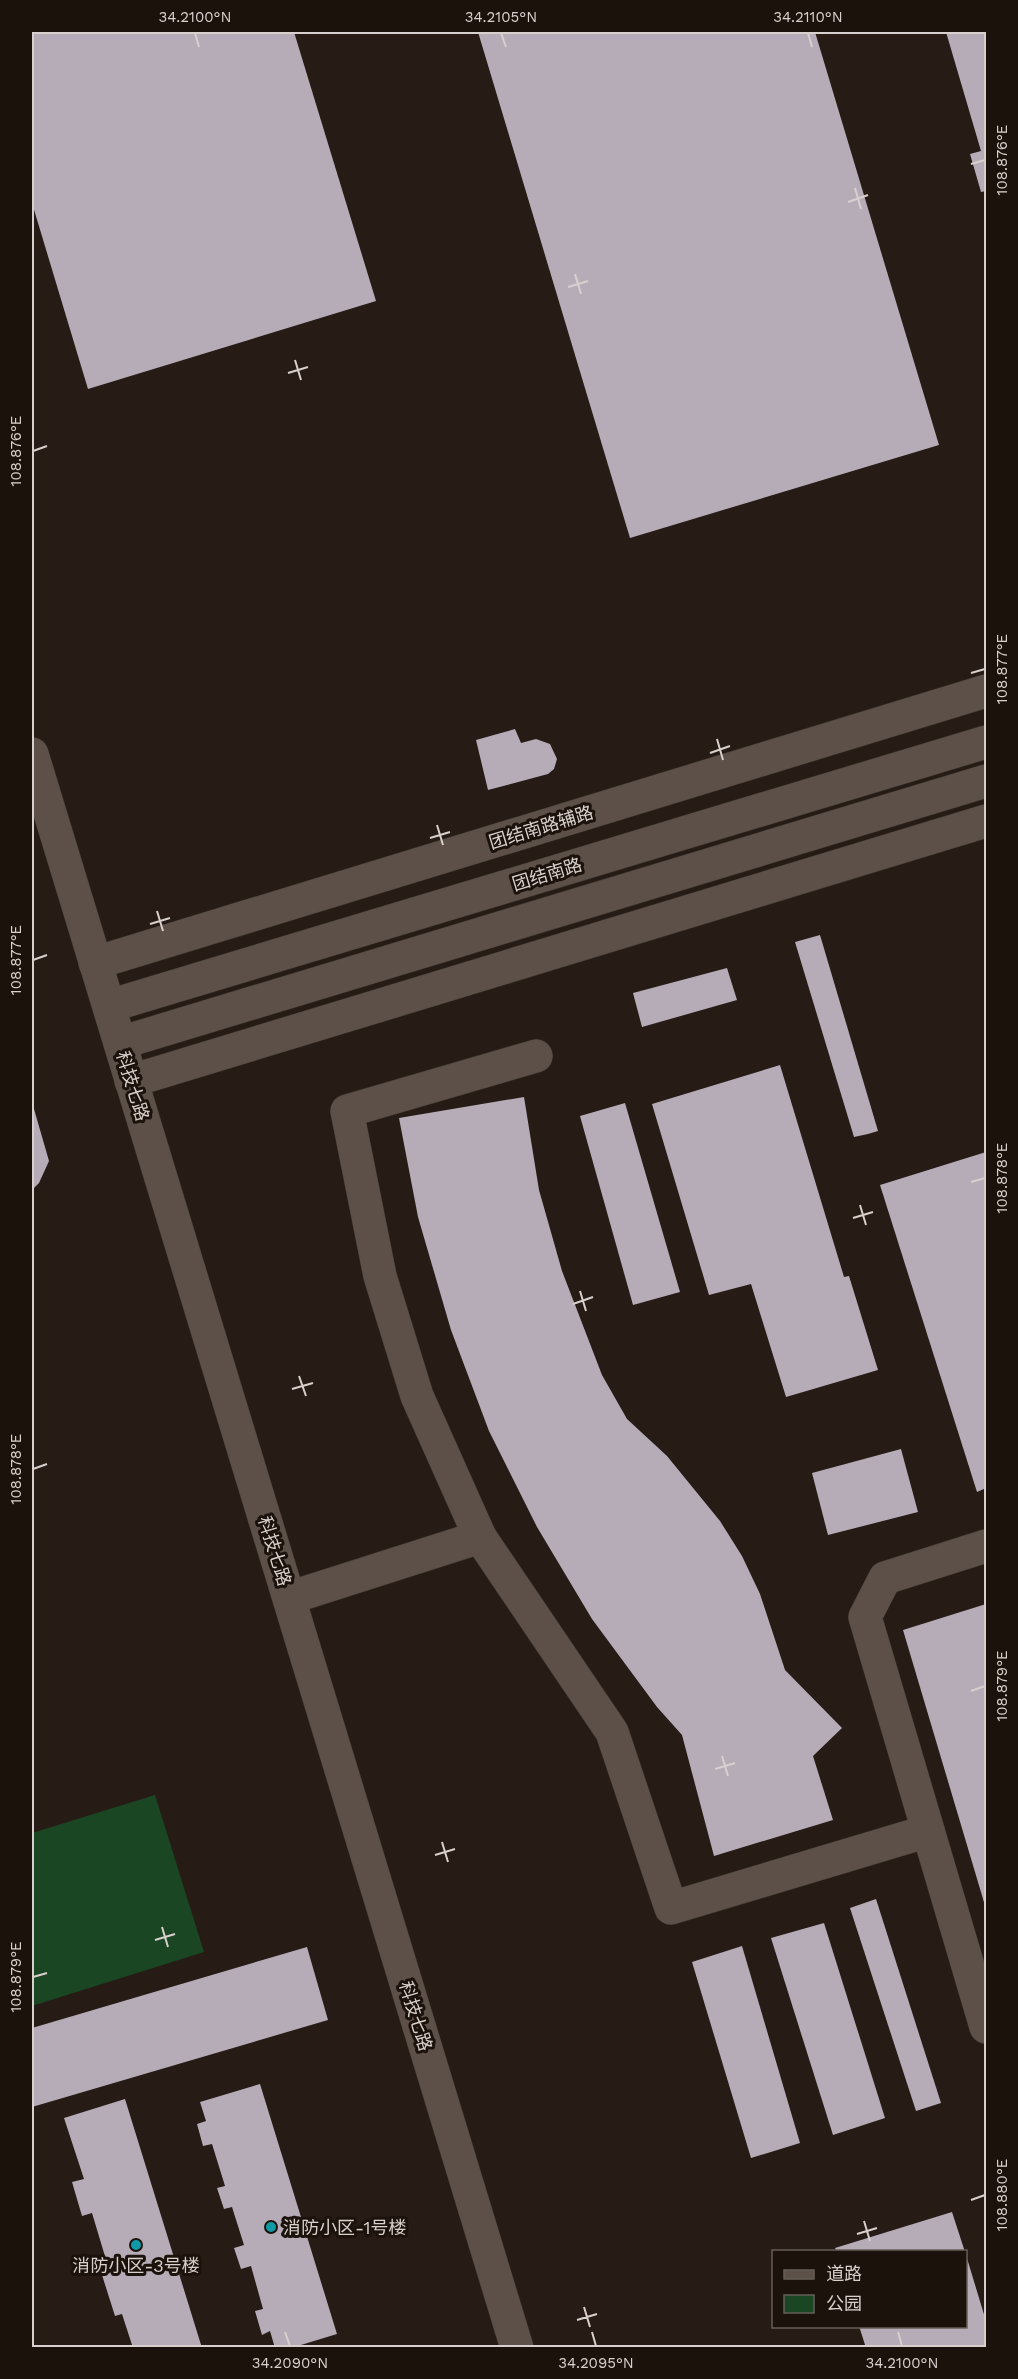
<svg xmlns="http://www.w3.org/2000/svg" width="1018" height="2379" font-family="'Work Sans','Noto Sans SC',sans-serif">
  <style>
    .green { fill: #1b4624 }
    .building { fill: #b6acb8 }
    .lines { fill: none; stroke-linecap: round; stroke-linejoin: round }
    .minor-casing { stroke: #3f3632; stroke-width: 34 }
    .tertiary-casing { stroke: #3f3632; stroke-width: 34 }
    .secondary-casing { stroke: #3f3632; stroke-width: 34 }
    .minor { stroke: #5d5049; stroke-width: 33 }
    .tertiary { stroke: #5d5049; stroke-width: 33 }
    .secondary { stroke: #5d5049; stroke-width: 33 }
    .ticks { fill: none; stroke: #d8d0cc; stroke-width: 2 }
    .culture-dot { fill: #0f9aa8; stroke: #1c120c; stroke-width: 2 }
    .labels { text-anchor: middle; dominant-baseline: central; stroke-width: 6; stroke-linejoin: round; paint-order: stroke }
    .street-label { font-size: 18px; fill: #d8d0cc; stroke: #1c120c }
    .poi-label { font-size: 18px; fill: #d8d0cc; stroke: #1c120c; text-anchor: start }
    .neatline { fill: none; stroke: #d8d0cc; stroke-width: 2 }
    .ticks-label { font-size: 15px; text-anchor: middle; fill: #d8d0cc }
  </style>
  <rect width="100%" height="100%" fill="#261b15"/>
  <!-- green -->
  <polygon class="green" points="155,1795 204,1952 32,2006 32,1833"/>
  <!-- building -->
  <g class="building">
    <polygon points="32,32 294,32 376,301 88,389 32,203"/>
    <polygon points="478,32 815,32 939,445 630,538"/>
    <polygon points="946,32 986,32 986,191 981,192 970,154 981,151"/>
    <polygon points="515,729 521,743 536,739 550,744 557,759 554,769 548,774 488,790 476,740"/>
    <polygon points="820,935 878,1131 868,1134 854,1137 795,942"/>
    <polygon points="727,968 737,1000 642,1027 633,993"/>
    <polygon points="780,1065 844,1277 849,1276 878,1370 786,1397 751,1284 709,1295 652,1104"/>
    <polygon points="524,1097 539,1190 562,1271 602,1375 627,1419 667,1456 720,1521 742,1556 760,1594 785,1670 842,1728 813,1756 833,1820 714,1856 682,1735 657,1707 592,1619 537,1527 489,1431 451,1330 418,1217 399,1118"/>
    <polygon points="32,1102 49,1161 39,1183 32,1190"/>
    <polygon points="625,1103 680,1292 633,1305 580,1116"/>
    <polygon points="986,1152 986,1488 977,1492 880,1185"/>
    <polygon points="901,1449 918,1512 828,1535 812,1473"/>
    <polygon points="986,1604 986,1909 903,1630"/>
    <polygon points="876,1899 941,2103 916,2111 850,1908"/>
    <polygon points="824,1923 885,2118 833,2135 771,1938"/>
    <polygon points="742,1946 800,2143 751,2158 692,1962"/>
    <polygon points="307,1947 328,2020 32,2107 32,2028"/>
    <polygon points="260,2084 337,2334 291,2348 275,2348 270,2331 262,2335 255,2311 263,2309 251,2266 241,2269 234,2248 244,2245 232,2207 224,2209 217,2188 225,2186 212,2144 203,2146 197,2124 206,2121 200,2102"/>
    <polygon points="125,2099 202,2348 133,2348 122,2314 115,2316 102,2275 110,2273 92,2213 82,2216 72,2182 84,2179 64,2118"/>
    <polygon points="952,2212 965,2252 837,2252 835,2248"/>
    <polygon points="966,2255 986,2321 986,2348 866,2348 859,2326 966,2326"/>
  </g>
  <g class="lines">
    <!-- minor casing -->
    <g class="minor-casing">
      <g id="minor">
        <polyline points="95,963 986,691"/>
        <polyline points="536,1056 347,1111 380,1276 417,1396 480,1537 612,1732 671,1908 928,1831"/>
        <polyline points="131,1081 986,821"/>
        <polyline points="986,1546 885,1578 865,1617 986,2027"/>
        <polyline points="289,1598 480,1537"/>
      </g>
    </g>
    <!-- tertiary casing -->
    <g class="tertiary-casing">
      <polyline id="tertiary" points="32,754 517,2348"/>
    </g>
    <!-- secondary casing -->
    <g class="secondary-casing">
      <g id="secondary">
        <polyline points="109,1006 986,742"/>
        <polyline points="120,1043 986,781"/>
      </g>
    </g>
    <!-- minor -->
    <use href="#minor" class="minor"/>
    <!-- tertiary -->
    <use href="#tertiary" class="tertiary"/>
    <!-- secondary -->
    <use href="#secondary" class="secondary"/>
  </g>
  <!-- ticks -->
  <path class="ticks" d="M195,33L199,47M501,33L506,47M808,33L812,47M971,164L985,160M855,188L861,209M848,202L868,195M575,274L581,294M568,287L588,281M295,360L301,380M288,373L308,367M33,451L47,446M971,673L985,669M717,739L723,760M710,753L730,746M437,825L443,845M430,838L450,832M157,911L163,931M150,924L170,918M33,960L47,955M971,1182L985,1178M860,1205L866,1225M853,1218L873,1212M580,1291L586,1311M573,1304L593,1297M299,1376L306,1396M292,1389L313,1383M33,1469L47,1464M971,1691L985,1686M722,1756L728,1776M715,1769L735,1763M442,1842L448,1862M435,1855L455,1849M162,1927L168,1947M155,1940L175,1934M33,1977L47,1973M971,2200L985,2195M864,2221L870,2241M857,2234L877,2228M584,2307L590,2327M577,2320L597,2314M285,2332L290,2346M592,2332L596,2346M898,2332L902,2346"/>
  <!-- markers -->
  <g class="culture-dot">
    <circle cx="271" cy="2227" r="6"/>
    <circle cx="136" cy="2245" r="6"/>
  </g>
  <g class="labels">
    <!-- street labels -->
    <g class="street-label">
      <text transform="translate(541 827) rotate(-17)">团结南路辅路</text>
      <text transform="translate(547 874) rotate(-17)">团结南路</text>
      <text transform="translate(133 1086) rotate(73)">科技七路</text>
      <text transform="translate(275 1551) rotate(73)">科技七路</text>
      <text transform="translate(416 2016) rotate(73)">科技七路</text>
    </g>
    <!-- poi labels -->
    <g class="poi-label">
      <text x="283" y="2227">消防小区-1号楼</text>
      <text x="136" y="2265" text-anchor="middle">消防小区-3号楼</text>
    </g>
  </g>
  <!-- border -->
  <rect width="1018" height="2379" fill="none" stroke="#1c120c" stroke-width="66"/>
  <!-- legend -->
  <rect x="772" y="2250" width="195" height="78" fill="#1c120c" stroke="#675e59" stroke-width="1.5"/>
  <rect x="784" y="2270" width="30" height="9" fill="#5d5049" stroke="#675e59" stroke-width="1.5"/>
  <text x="826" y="2280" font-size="18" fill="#d8d0cc">道路</text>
  <rect x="784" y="2295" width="30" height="18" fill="#1b4624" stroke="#675e59" stroke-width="1.5"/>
  <text x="826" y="2310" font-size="18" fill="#d8d0cc">公园</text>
  <rect x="33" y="33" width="952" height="2313" class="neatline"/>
  <g class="ticks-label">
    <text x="195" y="22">34.2100°N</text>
    <text x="501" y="22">34.2105°N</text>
    <text x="808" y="22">34.2110°N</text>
    <text transform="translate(1002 160) rotate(-90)" y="5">108.876°E</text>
    <text transform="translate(16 451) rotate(-90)" y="5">108.876°E</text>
    <text transform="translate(1002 669) rotate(-90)" y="5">108.877°E</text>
    <text transform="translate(16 960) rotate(-90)" y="5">108.877°E</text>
    <text transform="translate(1002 1178) rotate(-90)" y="5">108.878°E</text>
    <text transform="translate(16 1469) rotate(-90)" y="5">108.878°E</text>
    <text transform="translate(1002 1686) rotate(-90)" y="5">108.879°E</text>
    <text transform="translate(16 1977) rotate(-90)" y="5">108.879°E</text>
    <text transform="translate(1002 2195) rotate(-90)" y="5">108.880°E</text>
    <text x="290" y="2368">34.2090°N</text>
    <text x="596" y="2368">34.2095°N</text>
    <text x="902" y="2368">34.2100°N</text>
  </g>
</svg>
